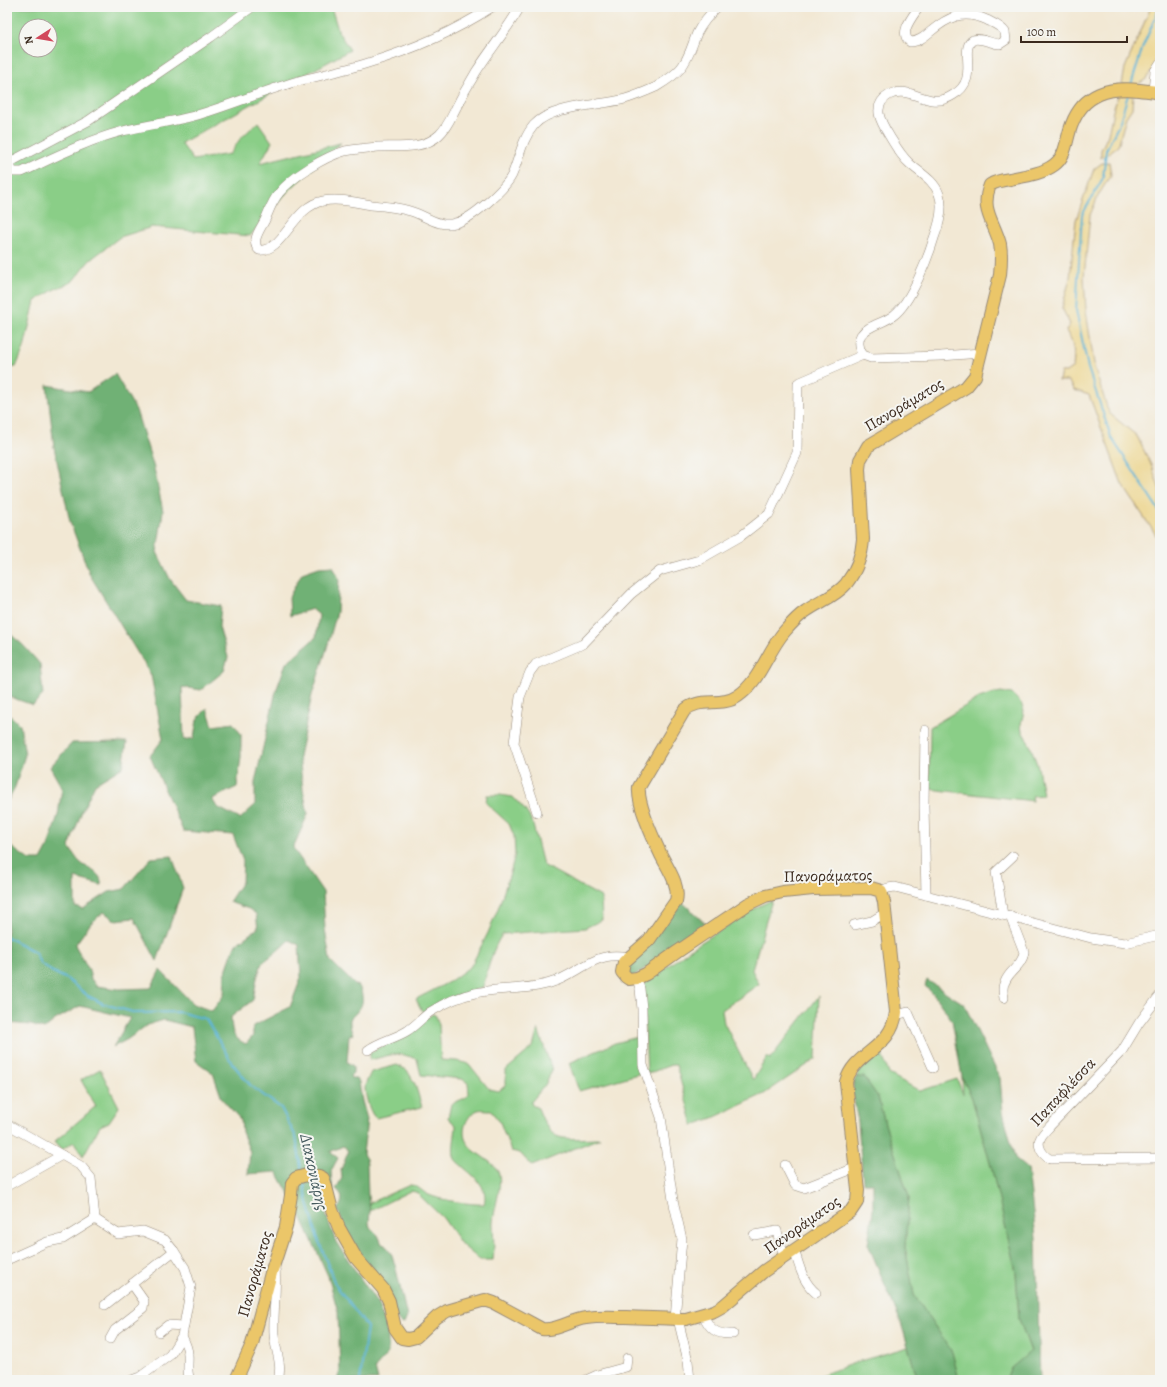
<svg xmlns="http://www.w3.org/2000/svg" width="1167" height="1387" font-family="Alegreya,serif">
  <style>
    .green { fill: #8ace87; stroke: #627c52; fill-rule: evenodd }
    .forest { fill: #6fb174; stroke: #556e49; fill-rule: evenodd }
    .sand { fill: #eeda9e; stroke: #94825e }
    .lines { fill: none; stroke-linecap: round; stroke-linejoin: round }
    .stream { stroke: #57b2d5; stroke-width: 2 }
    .minor-casing { stroke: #968979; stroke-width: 10 }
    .major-casing { stroke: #968979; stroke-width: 14 }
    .minor { stroke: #fff; stroke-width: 9 }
    .major { stroke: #ebc669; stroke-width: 12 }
    .labels { text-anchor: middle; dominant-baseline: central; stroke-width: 4; stroke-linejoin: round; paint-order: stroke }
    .street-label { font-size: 16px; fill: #3b2a1e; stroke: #f6f6f2 }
    .water-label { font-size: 17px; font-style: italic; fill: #455a5e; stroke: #f6f6f2 }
  </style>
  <rect width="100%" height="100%" fill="#f6f6f2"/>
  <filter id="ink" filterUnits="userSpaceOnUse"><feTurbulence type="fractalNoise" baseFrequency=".025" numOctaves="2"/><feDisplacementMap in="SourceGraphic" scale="8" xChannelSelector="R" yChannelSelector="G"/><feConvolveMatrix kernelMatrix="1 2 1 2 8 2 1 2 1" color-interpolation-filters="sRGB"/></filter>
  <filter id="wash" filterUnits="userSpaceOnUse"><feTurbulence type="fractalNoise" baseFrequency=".012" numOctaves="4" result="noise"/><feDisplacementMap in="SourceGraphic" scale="16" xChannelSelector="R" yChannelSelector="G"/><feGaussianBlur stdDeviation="0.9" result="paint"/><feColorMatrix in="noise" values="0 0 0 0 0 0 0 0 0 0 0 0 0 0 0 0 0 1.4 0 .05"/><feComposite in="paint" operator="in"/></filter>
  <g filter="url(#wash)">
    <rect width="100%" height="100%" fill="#f2e8d4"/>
    <!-- green -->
    <g class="green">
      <path d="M7,7H331L339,33L350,50L181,143L193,160L230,154L240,139L258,122L272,142L260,163L341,143L288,191L250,236L152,227L120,237L90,260L72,282L55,289L35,301L24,348L16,367L7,368ZM26,26H50V50H26Z"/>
      <polygon points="1001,692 1012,694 1021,703 1024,711 1021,724 1022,731 1030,745 1038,767 1043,795 1032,796 1033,801 929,789 930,727 979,698 988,695"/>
      <path d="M487,795H500L513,797L525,810L532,821L543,865L601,897L602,920L585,928L503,934C493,945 487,973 483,987L426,1013L422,1011L416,999L449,982L471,966L488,933L499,906L511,870L515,854L514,836L509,824L486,803Z"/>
      <polygon points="772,900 752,970 759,984 722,1010 724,1023 753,1080 767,1057 770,1059 819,996 816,1059 764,1094 713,1118 693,1125 676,1065 671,1065 647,1074 643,985 689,950 759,906"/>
      <path d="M433,1014L436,1016L439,1025L441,1060L457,1061L469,1064L489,1089L499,1091L506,1085V1070L533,1047L538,1029L552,1070L545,1085L531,1102L532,1105L538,1108C542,1118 548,1134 559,1137C569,1140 590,1138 600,1138L532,1166L520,1153L511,1151L500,1122L490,1110C486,1110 481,1109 478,1110C466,1115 461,1131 466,1141C473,1155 495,1160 499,1174C502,1188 494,1208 493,1223C493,1235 495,1247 493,1260H480L462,1245L443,1218L416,1192L410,1191L370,1211L369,1203L410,1185C418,1185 422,1192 429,1195C440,1200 472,1205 484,1204C489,1186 473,1176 462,1166C460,1164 456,1161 455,1159C451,1151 456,1134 456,1125L448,1118L451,1104L465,1098L469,1094L468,1083L462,1079L421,1075L417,1059C395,1051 391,1055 370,1060V1053Z"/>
      <polygon points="638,1037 641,1073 579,1091 569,1063 615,1043"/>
      <polygon points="881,1052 889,1074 920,1091 957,1079 963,1094 962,1077 972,1098 992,1170 1016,1272 1019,1319 1031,1352 1010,1369 1006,1380 959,1380 952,1352 914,1295 905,1247 909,1197 885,1124 878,1097 864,1078 856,1077 859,1072"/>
      <path d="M397,1065L407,1070L415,1084L422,1107L376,1118C370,1115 365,1095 365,1088C365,1083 369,1077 371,1072Z"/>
      <polygon points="100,1069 119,1107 109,1122 100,1126 83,1156 74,1142 61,1150 54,1142 96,1106 81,1080"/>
      <polygon points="908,1347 918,1380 807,1380 860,1361"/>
    </g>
    <!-- forest -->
    <g class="forest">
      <path d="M115,374L136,410L154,468L163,511L157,552L170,579L186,600L221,606L219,627L228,657L224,671L201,690L182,687L184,740L194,738L197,720L207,708L213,726L233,723L241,734V757L237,787L212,799L217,807L240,819L255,805V782L276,691L286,663L316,637L319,615L312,609L290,616L289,597L302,573L319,567L333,566L339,579L337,612L327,648L312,695L299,756L303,789L308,814L293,848L323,892L325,929L330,960L355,985L359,986C366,1003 362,1007 350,1019V1027L353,1034L349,1036L347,1062L353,1066V1073L350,1076L351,1078H356L359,1082L362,1101L367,1119L363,1154L366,1159L367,1164L368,1196L370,1211L369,1223L370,1227L378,1235L382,1244L385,1245L392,1255L396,1269L407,1317L404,1324L399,1322L357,1254L337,1209C343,1204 344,1194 336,1189L342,1178L341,1170L348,1152L346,1148L343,1146L330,1152L338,1158L331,1171L333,1195L326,1215L336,1242L378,1304L388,1335V1353L375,1368L378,1380H337L340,1371L338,1312L328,1276L300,1214L277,1172L248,1174L250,1152L242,1132L241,1120L222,1099L213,1073L196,1061L192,1027L164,1020L147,1025L128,1039L113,1047L130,1018L80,1006L55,1020L44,1029L31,1025L7,1023V907L11,890L10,846L29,860H41L48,847L58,815L62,788L50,767L72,743L127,742L123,767L95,784L82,811L69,847C73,852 76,859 81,863C88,869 103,873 101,885L75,878V907L83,909L109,892L124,889L151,858L172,856L183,888L157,961L134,918L115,920L104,912L91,923L75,945L89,970L91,979L97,986L119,989L151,988L160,970L193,1004L212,1011L224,995L225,974L235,945L258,928L256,914L249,909L229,902L242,882L243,861L233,835L183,831L150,756L163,739L151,675L90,575L70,522L54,447L47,385L88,392ZM289,940L299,945L301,978L290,1007L253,1026V1036L246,1044C232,1037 232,1033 231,1017L253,1000L257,978L262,963L275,953Z"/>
      <polygon points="9,633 23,645 40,664 43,695 33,705 7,696 7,641"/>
      <polygon points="7,715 12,717 20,725 25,755 15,787 7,802"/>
      <polygon points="681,901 709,927 632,977 625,966"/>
      <polygon points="927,980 964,1004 1000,1078 1003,1112 1015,1158 1028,1169 1036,1238 1040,1380 1006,1380 1010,1369 1031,1351 1019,1319 1016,1272 992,1170 972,1098 962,1077 952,1020 933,994 925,986"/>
      <polygon points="856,1077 864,1077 878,1097 885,1124 909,1197 905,1247 914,1295 952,1352 959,1380 918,1380 901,1323 868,1244 873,1210 873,1183 863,1183 858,1122 853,1095 853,1085"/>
    </g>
    <!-- sand -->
    <g class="sand">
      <polygon points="1151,7 1160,7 1160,58 1146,79 1136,86 1122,85 1125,68"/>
      <polygon points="1119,93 1133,95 1132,108 1126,117 1118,146 1101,158 1101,150 1108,135 1113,111"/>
      <path d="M1109,162L1111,175L1099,194L1090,215L1084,277L1086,311L1095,370L1109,413L1137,436L1152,467L1160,490V541L1122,484L1089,395L1074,390L1068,381H1059L1061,372H1066L1073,367C1075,354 1074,343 1066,331L1070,324L1062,308L1070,278L1076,220L1094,169L1102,163Z"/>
    </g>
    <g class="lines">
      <!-- stream -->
      <g class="stream">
        <polyline points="1131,85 1143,46 1160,7"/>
        <polyline points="1128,95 1119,124 1106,150 1103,178 1082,215 1076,310 1088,368 1111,437 1160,512"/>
        <polyline points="7,937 35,952 40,963 51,971 67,979 88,996 104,1004 136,1013 179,1012 206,1019 232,1063 251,1086 281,1108 296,1137 302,1173"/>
        <polyline points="304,1181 307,1199 317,1236 335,1284 367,1327 360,1380"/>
      </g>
    </g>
  </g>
  <g filter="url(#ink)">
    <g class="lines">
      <!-- minor casing -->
      <g class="minor-casing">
        <g id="minor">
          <path d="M252,7L211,37L88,121L14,160L11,163V168L13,172H22C55,157 88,140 123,131C147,125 171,122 194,116C229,106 263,91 298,81C321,75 345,70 368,63C411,50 454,32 492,7"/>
          <path d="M520,7C507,30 490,50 476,72C470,83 463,93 458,104C452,115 448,127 439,135C423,150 398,146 378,147C367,148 356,149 345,151C324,157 293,176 279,193C272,201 269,211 265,220C261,228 250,242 259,250C283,253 293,206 323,201C338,198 355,202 371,205C384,206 397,207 410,211C425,215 439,228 455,223C471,220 505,189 512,175C519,159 522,139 534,125C552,105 599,106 625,99C635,96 647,91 656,87C664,82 674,76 680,69C689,59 692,45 697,33C702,23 709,15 717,7"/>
          <path d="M919,7C913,16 898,33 910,42C918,42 924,37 930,32C948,17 963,9 987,20C993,23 1001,26 1005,32L1006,40L1000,44C992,44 980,37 973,40C958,48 981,80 953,95C947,99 939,101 932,100C918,98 903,87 889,95C870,106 882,124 890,137C896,147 901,156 910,164C920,173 934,180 939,194C944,207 939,225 934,238C928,258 911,302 894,315C885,323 868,325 861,335C857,342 859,349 863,355L871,358L941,356L981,353"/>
          <polyline points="1153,91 1155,71 1160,63"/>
          <polyline points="925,730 924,806 926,895"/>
          <polyline points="537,812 514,743 520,697 530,672 536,664 583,644 631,594 660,571 699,560 741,536 769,514 797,453 798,383 863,355"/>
          <polyline points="881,891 888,888 895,887 1091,938 1125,943 1160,935"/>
          <polyline points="1003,915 996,872 1013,856"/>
          <polyline points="854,925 872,921 885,913"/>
          <polyline points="637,978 640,989 642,1009 643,1065 661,1117 673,1200 682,1239 675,1319"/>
          <path d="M1160,995L1139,1023L1122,1051L1050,1126C1047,1130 1043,1133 1041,1137C1036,1145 1042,1155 1050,1159L1160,1158"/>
          <path d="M1004,998C1003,993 1002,986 1005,982C1010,969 1022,967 1024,952L1010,916"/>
          <polyline points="896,1015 908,1012 933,1068"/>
          <path d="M368,1050C380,1041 394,1039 407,1031C415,1026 422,1018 430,1012C443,1004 460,996 475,993C500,987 528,991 553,982C573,976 590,958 611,956C617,955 623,956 629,957"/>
          <polyline points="7,1124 81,1166 91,1178 95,1219"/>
          <polyline points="785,1165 795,1185 804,1188 855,1168"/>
          <polyline points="7,1186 62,1155"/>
          <polyline points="95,1219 118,1234 143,1231 165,1240 174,1251 185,1268 191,1287 182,1336 170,1355 140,1377 132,1380"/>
          <polyline points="754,1235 777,1231 784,1257"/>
          <path d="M794,1250C800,1267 802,1281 816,1293"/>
          <polyline points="7,1260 47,1242 63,1239 95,1219"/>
          <path d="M275,1266C277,1289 273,1312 274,1334C275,1351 283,1363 278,1380"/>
          <polyline points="105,1305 174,1251"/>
          <path d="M703,1314C709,1329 716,1335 733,1334"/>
          <polyline points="678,1319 688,1361 690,1380"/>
          <polyline points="159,1332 168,1325 184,1326"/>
          <path d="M182,1336C185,1342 188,1348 188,1354C189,1363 186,1372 190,1380"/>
          <polyline points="110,1339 115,1330 143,1308 144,1301 132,1284"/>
          <polyline points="586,1380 597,1375 626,1367 627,1358"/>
        </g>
      </g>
      <!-- major casing -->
      <g class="major-casing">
        <path id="major" d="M236,1380L252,1344L271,1273L286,1227L291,1195L292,1183L296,1178L307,1175L319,1176L323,1178L325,1183L332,1210L339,1228L356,1258L383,1289L389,1301L395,1328L402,1338L408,1339L416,1337L437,1317L447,1311L485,1300L494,1303L542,1329C557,1331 570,1320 586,1318C599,1316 613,1317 626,1317C643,1318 661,1318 678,1319H686L714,1311L723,1306L764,1271L851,1211L857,1202L858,1190L846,1082C854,1051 892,1050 896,1012L884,902L881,891L871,888L813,889L783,892L765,896L748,904L677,952L646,974L637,978L629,979L626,977L622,972L624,962L649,940L676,901C680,885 668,869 661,855C653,838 637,804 639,787L684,711C699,696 721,708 738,696C760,681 767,652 784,632C790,625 798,616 806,611C819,602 836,596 846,584C856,571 862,555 863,539L859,469L860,460L868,446L966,387L975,376L1000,275C1001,264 1002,255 1000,244C994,221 980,210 990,185C996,181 1003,180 1010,179C1025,176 1042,174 1054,165C1067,156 1066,138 1072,124C1084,93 1109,87 1139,90C1146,91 1153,91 1160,93"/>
      </g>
      <!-- minor -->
      <use href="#minor" class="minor"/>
      <!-- major -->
      <use href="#major" class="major"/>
    </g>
  </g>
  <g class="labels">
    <!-- street labels -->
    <g class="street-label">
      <text transform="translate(904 405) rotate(-31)">Πανοράματος</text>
      <text transform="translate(828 876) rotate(-1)">Πανοράματος</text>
      <text transform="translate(1063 1092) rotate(-47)">Παπαφλέσσα</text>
      <text transform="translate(802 1225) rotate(-35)">Πανοράματος</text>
      <text transform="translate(255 1274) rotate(-74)">Πανοράματος</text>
    </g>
    <!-- water labels -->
    <g class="water-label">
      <text transform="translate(314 1172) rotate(77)">Διακονιάρης</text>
    </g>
  </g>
  <!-- margin -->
  <rect width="1167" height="1387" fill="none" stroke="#f6f6f2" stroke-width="24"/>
  <!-- north arrow -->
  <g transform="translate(38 38) rotate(258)"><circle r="19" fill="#f6f6f2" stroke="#aba49d"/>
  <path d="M0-3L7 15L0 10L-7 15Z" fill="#d1495b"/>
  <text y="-6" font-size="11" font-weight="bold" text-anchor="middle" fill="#3b2a1e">N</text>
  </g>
  <!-- scale -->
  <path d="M1021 36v6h106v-6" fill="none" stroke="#3b2a1e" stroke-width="2"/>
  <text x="1027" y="36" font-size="12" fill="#3b2a1e" stroke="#f6f6f2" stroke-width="3" paint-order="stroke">100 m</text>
</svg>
